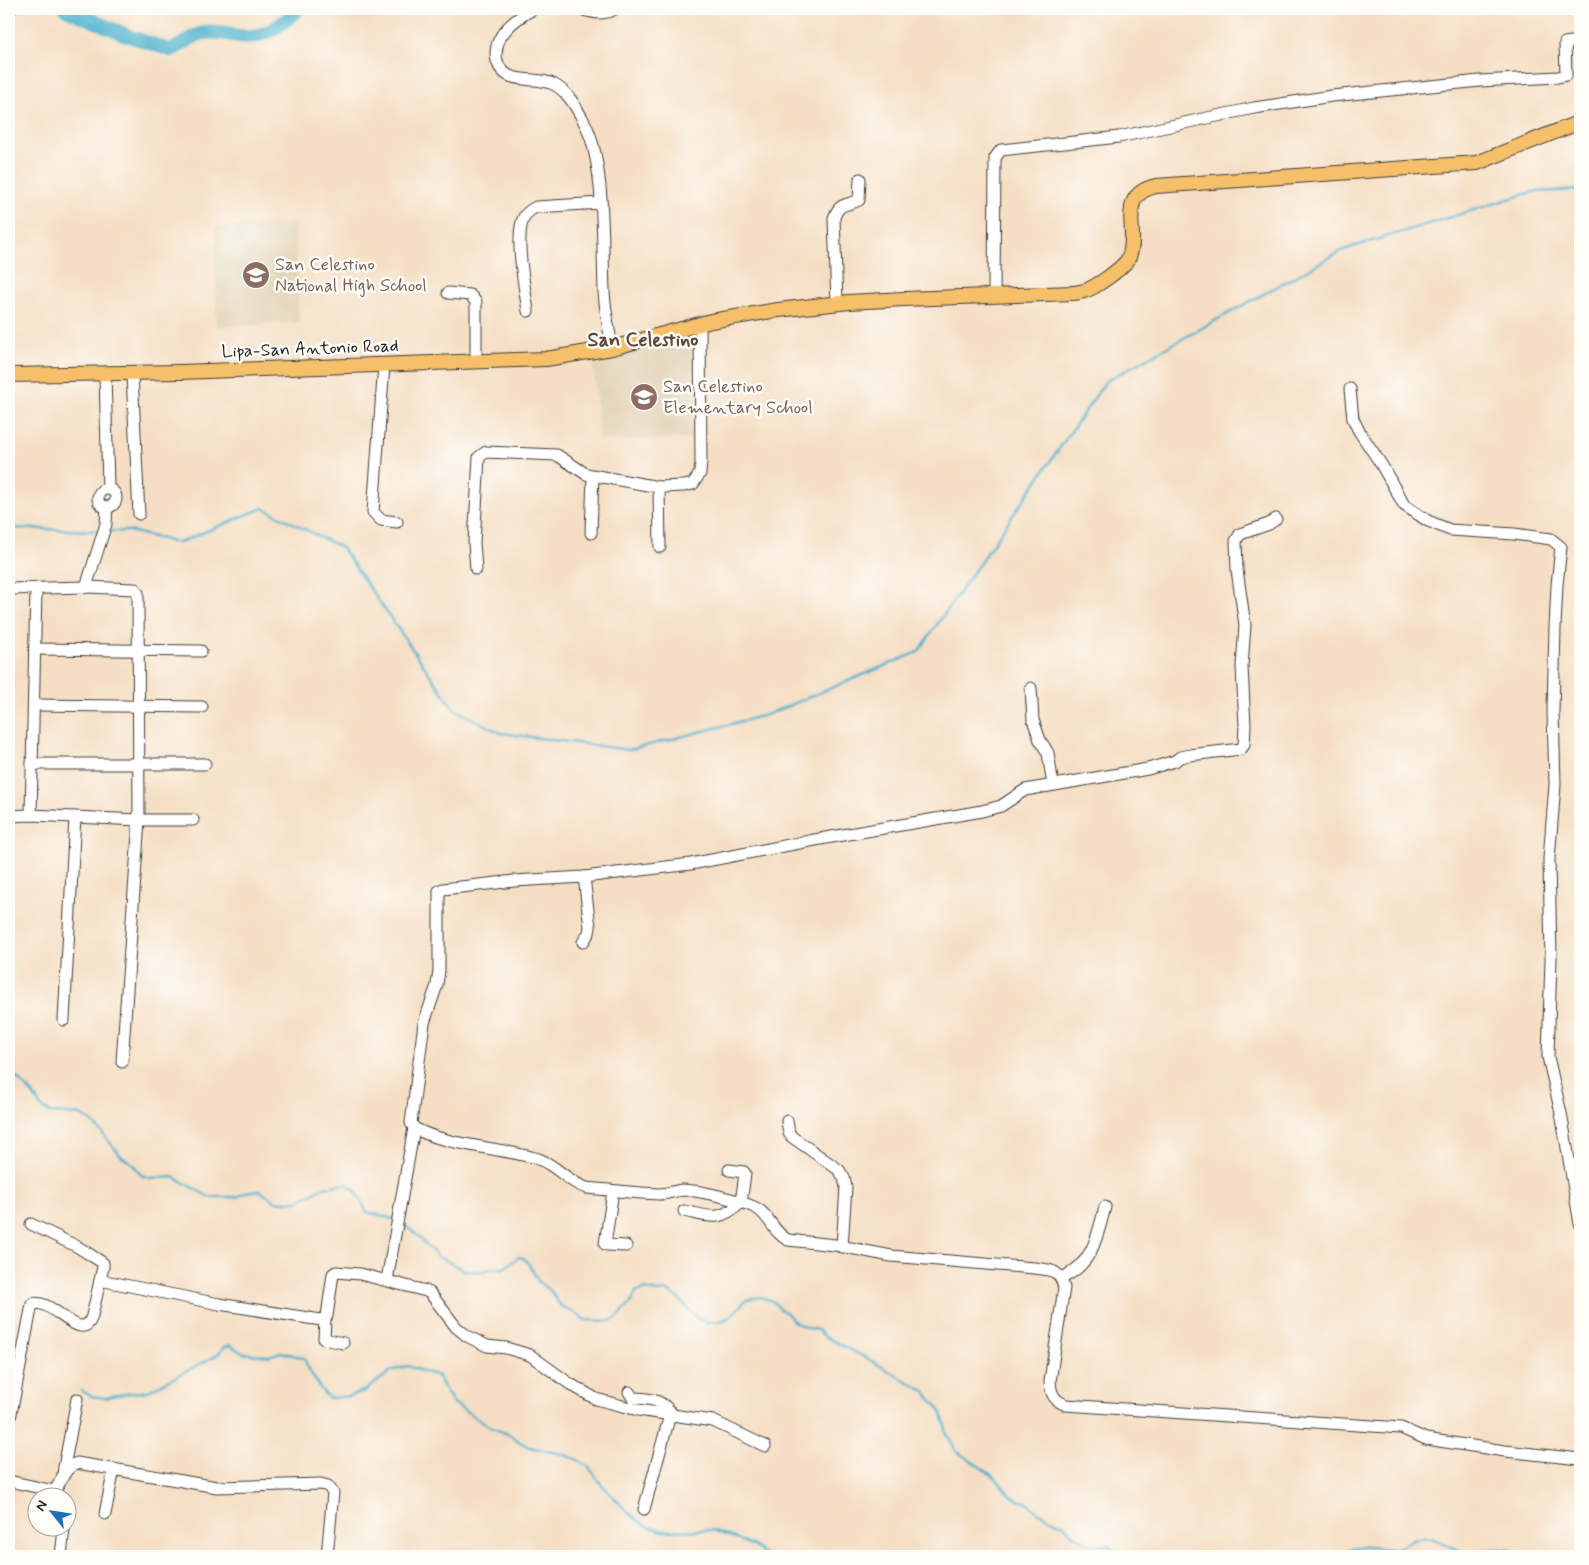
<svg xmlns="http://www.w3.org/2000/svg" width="1589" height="1565" font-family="Mynerve,sans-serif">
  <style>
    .built { fill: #e1d1b4 }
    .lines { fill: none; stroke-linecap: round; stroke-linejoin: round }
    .stream { stroke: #4eb1cd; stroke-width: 2.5 }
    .river { stroke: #4eb1cd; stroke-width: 14 }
    .minor-casing { stroke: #3d3935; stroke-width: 13 }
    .major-casing { stroke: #3d3935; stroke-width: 16 }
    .minor { stroke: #fff; stroke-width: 11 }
    .major { stroke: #f6c06b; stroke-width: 14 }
    .labels { text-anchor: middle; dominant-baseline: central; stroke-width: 5; stroke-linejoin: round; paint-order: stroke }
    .education-label { font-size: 18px; fill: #785e54; stroke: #fdfcf7; text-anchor: start }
    .street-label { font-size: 18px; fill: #1c1c1c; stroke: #fdfcf7 }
    .quarter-label { font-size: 20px; font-weight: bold; fill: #5d4639; stroke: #fdfcf7 }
  </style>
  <rect width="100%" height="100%" fill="#fdfcf7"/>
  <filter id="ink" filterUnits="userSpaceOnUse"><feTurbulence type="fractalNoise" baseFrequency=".02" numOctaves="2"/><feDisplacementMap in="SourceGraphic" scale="10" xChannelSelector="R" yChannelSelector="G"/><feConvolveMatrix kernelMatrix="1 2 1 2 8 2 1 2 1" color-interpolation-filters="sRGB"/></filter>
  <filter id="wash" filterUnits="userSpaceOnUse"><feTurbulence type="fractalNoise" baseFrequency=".0096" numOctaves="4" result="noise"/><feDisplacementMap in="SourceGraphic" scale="20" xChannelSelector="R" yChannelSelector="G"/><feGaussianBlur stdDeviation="1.12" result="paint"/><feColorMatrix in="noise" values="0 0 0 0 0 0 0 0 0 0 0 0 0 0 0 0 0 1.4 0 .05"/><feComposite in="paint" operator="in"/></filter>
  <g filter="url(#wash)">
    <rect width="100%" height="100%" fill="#f5dec3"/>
    <!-- built -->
    <g class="built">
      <polygon points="295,223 299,322 217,327 215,227"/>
      <polygon points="693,330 693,439 599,440 593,355"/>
    </g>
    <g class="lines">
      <!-- stream -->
      <g class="stream">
        <polyline points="9,528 100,531"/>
        <polyline points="108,531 130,531 178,543 263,508 342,548 454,709 501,733 629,750 766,715 918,652 1106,381 1343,250 1532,192 1580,190"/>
        <polyline points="9,1072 14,1075 33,1094 41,1107 51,1113 80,1115 88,1119 98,1128 122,1157 133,1164 141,1175 150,1178 174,1177 209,1197 236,1197 250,1191 260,1191 275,1201 287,1202 298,1201 324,1187 346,1184 355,1190 367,1212 394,1219"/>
        <polyline points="401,1223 416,1234 437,1256 464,1270 481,1272 489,1269 504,1268 519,1257 523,1258 528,1263 539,1282 550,1290 561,1306 577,1314 585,1320 610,1321 617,1318 632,1301 636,1292 644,1289 657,1292 668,1291 678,1298 697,1318 707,1322 720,1321 730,1317 746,1300 760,1297 773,1301 780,1309 787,1313 793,1321 804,1327 818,1330 824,1336 870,1360 924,1391 942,1413 947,1434 956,1451 995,1477 1009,1494 1018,1500 1026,1502 1039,1513 1064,1525 1071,1533 1089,1544 1109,1546 1120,1556"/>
        <path d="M82,1391L91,1396L106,1398L116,1395L148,1391L206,1361L217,1355L224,1347L230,1345L242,1353L269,1356L281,1352L304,1358C308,1369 320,1391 329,1398L351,1396L366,1390L391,1371L407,1366L438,1376L448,1395L454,1403L488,1426L512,1436L520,1442L529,1447L558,1453L576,1459L588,1466L602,1485L626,1510L637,1520L649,1527L663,1531L713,1530L754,1546L768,1556"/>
        <polyline points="1312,1556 1313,1556"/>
        <path d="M1330,1556C1340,1554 1348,1548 1359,1547C1372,1545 1384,1551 1397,1548C1407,1545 1415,1537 1425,1537C1441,1538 1453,1552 1468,1552C1490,1552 1503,1543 1524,1556"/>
      </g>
      <!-- river -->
      <g class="river">
        <path d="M66,9L129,36L170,50C182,47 192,34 205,33C216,31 229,35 240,36C264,40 283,24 298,9"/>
        <polyline points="9,12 13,9"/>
      </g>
    </g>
  </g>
  <g filter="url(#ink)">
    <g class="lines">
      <!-- minor casing -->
      <g class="minor-casing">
        <g id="minor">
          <path d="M533,9C515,19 491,36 497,61C505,87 534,75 553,84C567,91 575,105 582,118C606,157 602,245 604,291C605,310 609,329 612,348"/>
          <path d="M579,9C592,12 603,16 615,9"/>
          <polyline points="448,293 470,295 476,302 476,361"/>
          <polyline points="994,296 995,158 1001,150 1119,137 1254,108 1332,96 1480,81 1558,77 1566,75 1565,43 1580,41"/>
          <path d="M837,303L834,218C839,202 847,206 859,200L860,179"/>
          <path d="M528,311C525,290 514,235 524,217C527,212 532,209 536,207L601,203"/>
          <polyline points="384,365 373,512 381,520 397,522"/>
          <polyline points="105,374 108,488"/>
          <polyline points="132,374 139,514"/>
          <polyline points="1350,389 1353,419 1359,431 1381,464 1404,505 1428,521 1450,530 1514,534 1551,539 1561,547 1557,585 1555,627 1553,711 1555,785 1549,859 1551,959 1548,1057 1561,1113 1580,1224"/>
          <polyline points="659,487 660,547"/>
          <circle cx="107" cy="498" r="9"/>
          <polyline points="591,533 593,476"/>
          <polyline points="476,569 474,543 479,457 486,452 557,455 586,474 659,487 684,486 693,484 700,473 701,463 700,323"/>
          <polyline points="86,587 106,524 107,507"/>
          <polyline points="9,589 86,587 135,589 138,593 139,820 122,1062"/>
          <polyline points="35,649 201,651"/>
          <polyline points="1031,688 1033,720 1040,740 1048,753 1053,785"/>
          <polyline points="34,705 202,707"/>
          <polyline points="32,764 205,764"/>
          <polyline points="31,815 36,589"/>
          <polyline points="9,816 31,815 139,820 193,820"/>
          <polyline points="583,942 589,933 590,927 584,877"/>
          <polyline points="64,1020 75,817"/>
          <polyline points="787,1121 789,1133 792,1137 839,1170 844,1178 846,1187 842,1247"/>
          <path d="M414,1128C440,1143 488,1147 518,1154C526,1156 534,1157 541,1160C558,1167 569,1183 587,1188C611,1190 635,1193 659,1194C667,1194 674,1191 682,1190C699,1190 740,1200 756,1208C770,1215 772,1232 788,1240L835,1245L891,1256L1034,1268C1052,1270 1060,1270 1064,1288L1050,1381C1051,1395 1054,1400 1066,1405L1401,1428L1426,1439L1505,1451L1580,1459"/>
          <polyline points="613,1191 605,1244 607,1245 626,1246"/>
          <path d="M684,1211C712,1217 718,1222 741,1203L745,1174L744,1172L729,1170"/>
          <path d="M1062,1278C1093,1264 1097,1237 1105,1207"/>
          <polyline points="100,1280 219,1304 321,1320 327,1316 333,1274 336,1272 360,1274 426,1291 430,1293 456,1327 467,1336 487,1346 506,1348 530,1355 570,1384 596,1399 638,1410 713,1421 765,1446"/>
          <polyline points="387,1280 414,1128 411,1123 424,1023 437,985 439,970 439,891 443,889 514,881 584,877 691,864 820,839 982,811 1001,806 1025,790 1148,769 1175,761 1180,757 1190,755 1241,749 1244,745 1245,725 1242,667 1245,625 1237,570 1236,541 1240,534 1269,524 1276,519"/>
          <polyline points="325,1319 324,1339 343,1343"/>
          <path d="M629,1392L633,1398C651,1399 662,1399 673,1415"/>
          <path d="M9,1424L32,1304C52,1296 82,1347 92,1316L103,1267V1263L100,1261L78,1247L31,1224"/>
          <polyline points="63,1475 64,1467 77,1399"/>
          <path d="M9,1481L54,1491C63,1481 63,1468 77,1463L217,1487L321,1484L328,1486L333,1493L327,1556"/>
          <polyline points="644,1509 670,1415"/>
          <polyline points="105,1514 114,1469"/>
          <polyline points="61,1556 64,1528"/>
        </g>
      </g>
      <!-- major casing -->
      <g class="major-casing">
        <path id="major" d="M9,375L180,372L546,359L612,348L711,321L778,310L849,302L904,299L1073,293C1076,293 1080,292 1084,291C1095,288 1125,267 1129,257C1140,230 1115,195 1156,186L1477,163L1580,122"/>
      </g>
      <!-- minor -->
      <use href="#minor" class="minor"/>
      <!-- major -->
      <use href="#major" class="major"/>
    </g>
  </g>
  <!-- icons -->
  <defs>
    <g id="school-disc" transform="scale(1.4375)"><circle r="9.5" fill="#8d6e63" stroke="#fdfcf7"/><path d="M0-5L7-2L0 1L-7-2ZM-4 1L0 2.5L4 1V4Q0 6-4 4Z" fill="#fff"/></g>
  </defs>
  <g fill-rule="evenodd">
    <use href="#school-disc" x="256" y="275"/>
    <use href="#school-disc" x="644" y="397"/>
  </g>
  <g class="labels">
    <!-- education labels -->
    <g class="education-label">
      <text x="275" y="265">San Celestino<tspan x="275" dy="21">National High School</tspan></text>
      <text x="663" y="387">San Celestino<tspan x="663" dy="21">Elementary School</tspan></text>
    </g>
    <!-- street labels -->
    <g class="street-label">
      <text transform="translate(310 349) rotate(-2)">Lipa-San Antonio Road</text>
    </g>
    <!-- quarter labels -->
    <g class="quarter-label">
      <text x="643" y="340">San Celestino</text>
    </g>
  </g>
  <!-- margin -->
  <rect width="1589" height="1565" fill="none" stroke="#fdfcf7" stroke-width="30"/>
  <!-- north arrow -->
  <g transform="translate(52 1512) rotate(300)"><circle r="24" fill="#fdfcf7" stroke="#a3a29f"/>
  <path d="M0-4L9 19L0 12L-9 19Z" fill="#1f6fb2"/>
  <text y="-8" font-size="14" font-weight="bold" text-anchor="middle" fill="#1c1c1c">N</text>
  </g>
</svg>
